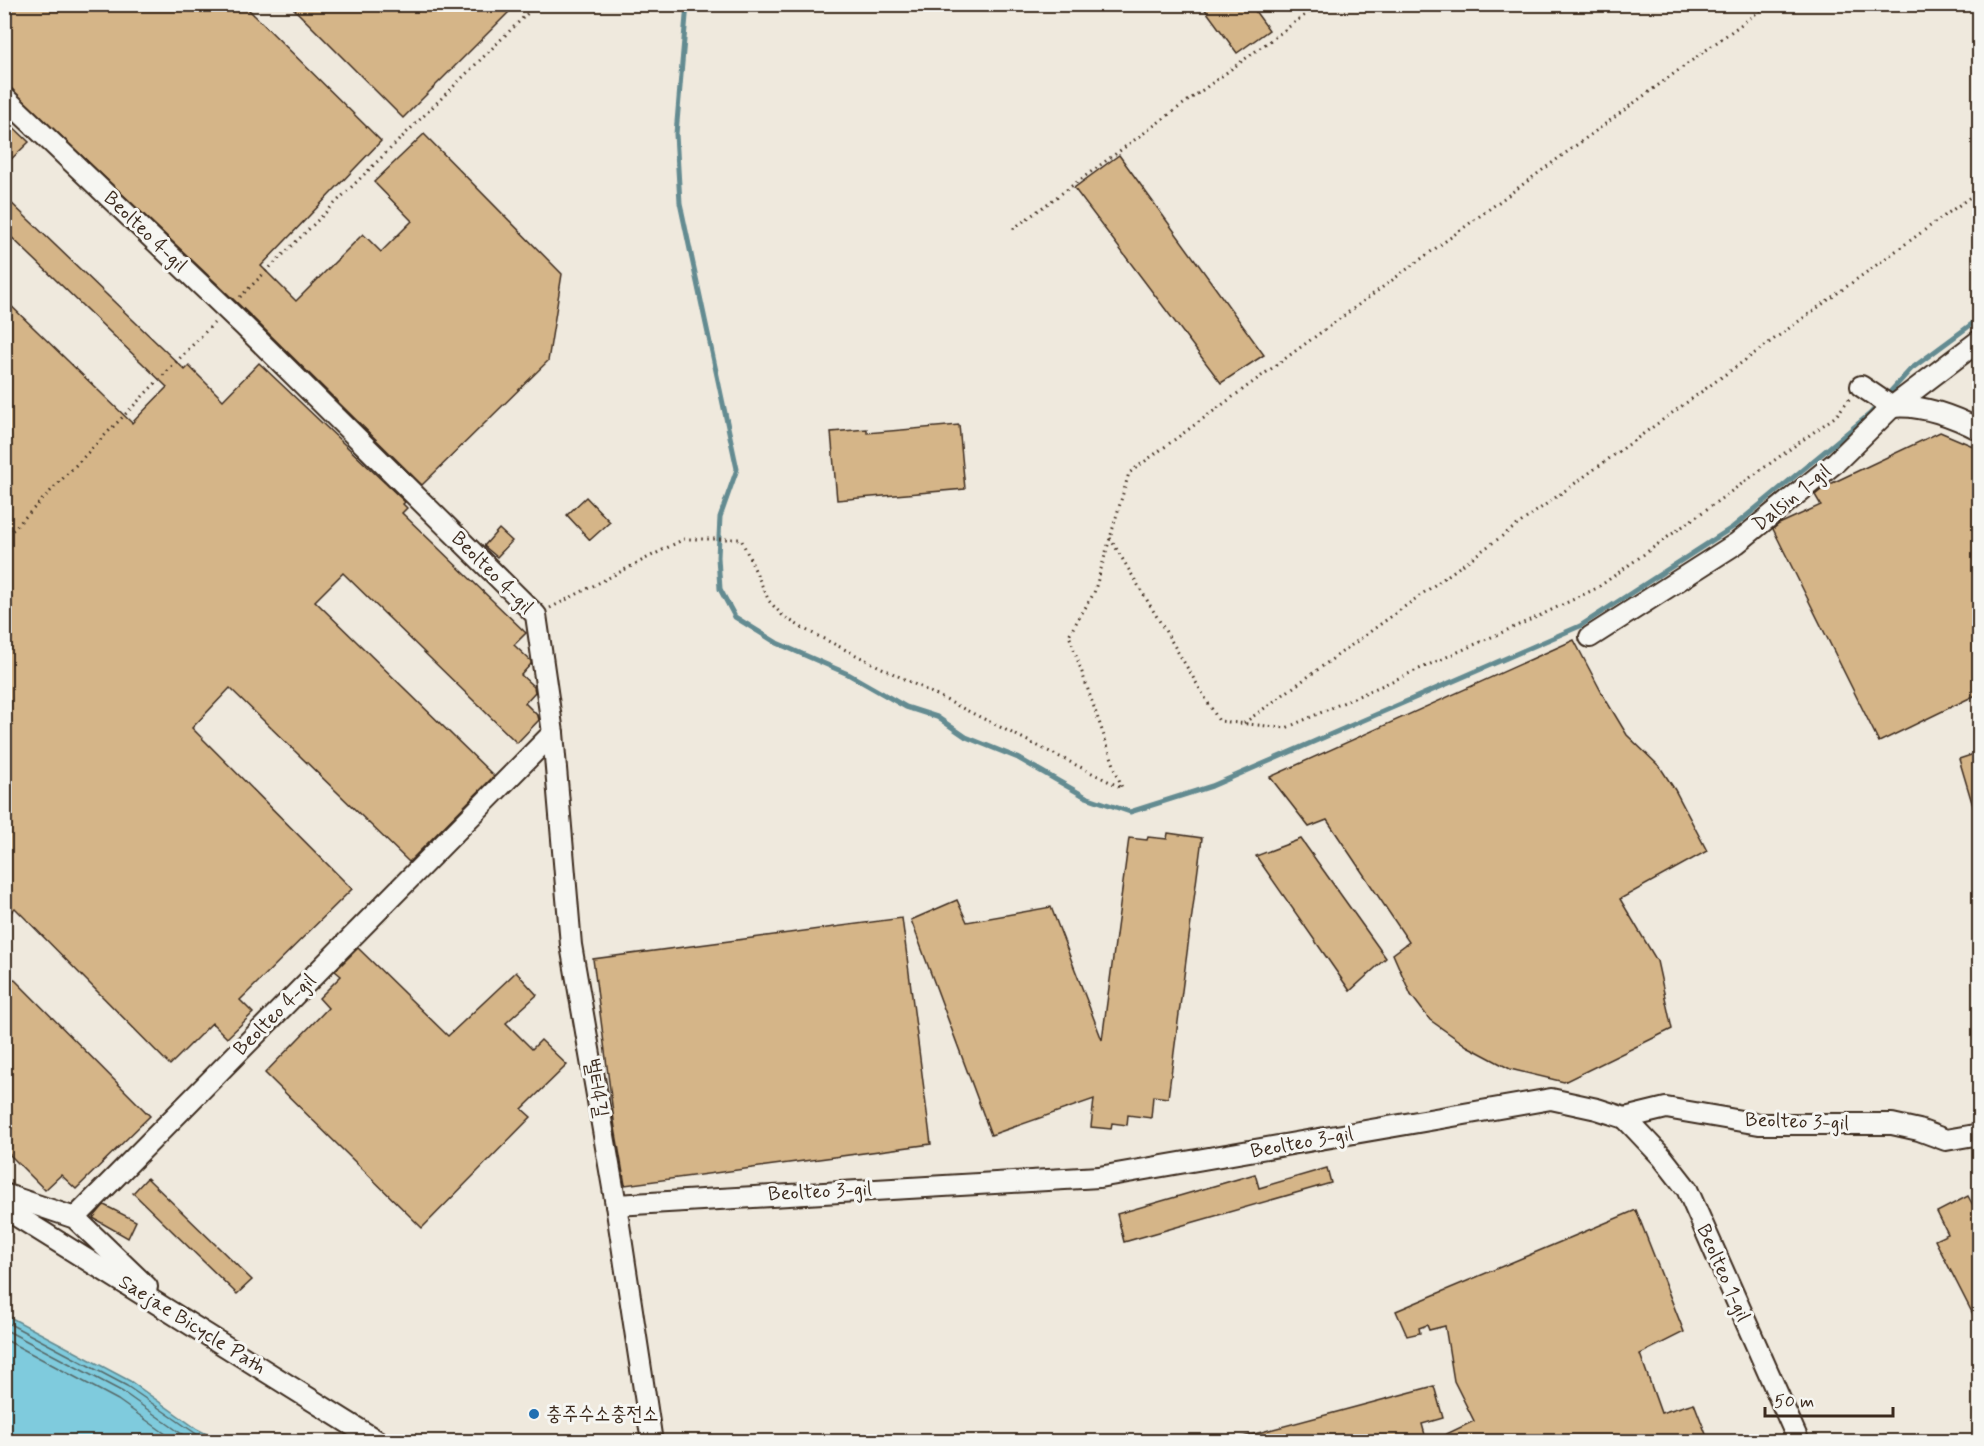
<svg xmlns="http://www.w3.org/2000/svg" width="1984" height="1446" font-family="Mynerve,'Poor Story',sans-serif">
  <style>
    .water { fill: #7fcbdd; stroke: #648b91; stroke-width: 1.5 }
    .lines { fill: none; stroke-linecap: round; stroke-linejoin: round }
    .shore { stroke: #566a6a; stroke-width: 1.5 }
    .stream { stroke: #648b91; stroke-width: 5 }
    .building { fill: #d5b588; stroke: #3b2a1e; stroke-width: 1.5 }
    .minor-casing { stroke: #3b2a1e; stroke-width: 24 }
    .path { stroke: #3b2a1e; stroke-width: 3; stroke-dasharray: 1.5 4.5; stroke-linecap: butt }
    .minor { stroke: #f6f6f2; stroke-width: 20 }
    .poi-dot { fill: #1f6fb2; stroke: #f6f6f2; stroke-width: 2 }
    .labels { text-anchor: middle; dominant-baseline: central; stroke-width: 6; stroke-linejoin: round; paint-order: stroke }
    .street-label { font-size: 20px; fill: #3b2a1e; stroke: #f6f6f2 }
    .poi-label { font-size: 20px; fill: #3b2a1e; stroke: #f6f6f2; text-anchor: start }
  </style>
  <rect width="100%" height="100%" fill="#efe9dd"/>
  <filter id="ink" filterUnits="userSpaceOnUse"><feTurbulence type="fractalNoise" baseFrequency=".0167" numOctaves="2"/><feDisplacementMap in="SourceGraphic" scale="12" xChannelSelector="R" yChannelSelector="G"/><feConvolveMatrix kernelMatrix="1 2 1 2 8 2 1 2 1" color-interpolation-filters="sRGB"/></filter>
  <g filter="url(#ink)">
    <!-- water -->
    <polygon class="water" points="4,1314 130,1381 197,1429 220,1441 5,1441"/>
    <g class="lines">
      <!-- shore -->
      <g class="shore">
        <polyline points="4,1321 127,1386 208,1442"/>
        <polyline points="4,1329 123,1392 193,1442"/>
        <polyline points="4,1339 118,1400 177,1442"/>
      </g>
      <!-- stream -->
      <polyline class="stream" points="687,4 676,134 680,203 737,469 720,517 718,557 720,589 735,617 777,643 848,674 906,707 937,717 966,737 1018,758 1086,797 1130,812 1212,786 1580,626 1733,527 1870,414 1911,369 1980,318"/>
    </g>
    <!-- building -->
    <g class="building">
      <polygon points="4,4 243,4 381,141 261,266 296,301 363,234 381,252 412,221 374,182 424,134 562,274 548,361 422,485 252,317 4,82"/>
      <polygon points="289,4 517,4 403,118"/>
      <polygon points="1201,4 1250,4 1269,30 1237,53"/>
      <polygon points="4,118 29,142 4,166"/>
      <polygon points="1119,155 1264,355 1221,383 1074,188"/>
      <polygon points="4,196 185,370 189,366 223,400 259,363 405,502 403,504 407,508 402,513 526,633 514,645 531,661 531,664 521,675 534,687 535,692 525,703 538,716 539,720 517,743 343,573 315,601 494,776 409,862 230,688 192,728 352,889 240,1000 253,1013 227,1038 212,1023 170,1065 15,908 4,919 4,299 132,423 167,387 4,230"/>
      <polygon points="959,425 965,489 837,500 831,432 867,429 867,433"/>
      <polygon points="1940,432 1980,449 1980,693 1879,742 1773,529 1779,524 1821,505 1815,495 1826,486"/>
      <polygon points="586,497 610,522 590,540 567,515"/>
      <polygon points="499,529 512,541 497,557 484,546"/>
      <polygon points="1574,640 1604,697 1627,735 1660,767 1675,790 1707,851 1620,899 1657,961 1672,1029 1564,1082 1510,1069 1467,1046 1430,1020 1411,995 1393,954 1409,942 1327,820 1309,827 1270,777"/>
      <polygon points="1980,752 1980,816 1976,816 1959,759"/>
      <polygon points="1168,833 1202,838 1168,1098 1153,1096 1151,1118 1128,1115 1127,1125 1112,1123 1111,1129 1091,1127 1094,1099 991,1135 911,920 957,900 967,922 1051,907 1102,1040 1129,838 1147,840 1148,837 1167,839"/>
      <polygon points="1301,839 1386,958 1350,991 1256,856"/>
      <polygon points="902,918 931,1144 625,1185 615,1128 593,959"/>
      <polygon points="358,948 448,1036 516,972 537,995 506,1023 532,1049 541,1040 567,1065 522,1109 531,1117 422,1228 265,1073 328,1008 319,998 341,976 335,971"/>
      <polygon points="4,969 150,1116 76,1189 61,1175 45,1190 4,1149"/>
      <polygon points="1327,1168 1331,1183 1124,1242 1117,1214 1255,1174 1259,1188"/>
      <polygon points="147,1178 252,1280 237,1294 133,1193"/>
      <polygon points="1968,1196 1980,1218 1980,1328 1935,1240 1948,1234 1937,1212"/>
      <polygon points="104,1205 136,1221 128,1238 93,1218"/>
      <polygon points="1636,1210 1684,1332 1640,1354 1661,1413 1694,1403 1709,1442 1430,1442 1474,1421 1454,1381 1445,1326 1429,1330 1427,1325 1419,1328 1420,1333 1407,1336 1396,1311"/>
      <polygon points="1434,1386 1443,1418 1422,1424 1427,1442 1244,1442 1243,1437"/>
    </g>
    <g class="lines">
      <!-- minor casing -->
      <g class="minor-casing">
        <g id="minor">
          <polyline points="4,97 244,326 536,615 553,733 75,1218"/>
          <path d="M1861,386L1892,407C1922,404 1953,416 1980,430"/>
          <polyline points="1590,637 1737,543 1836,462 1892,407 1980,340"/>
          <polyline points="553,733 571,945 616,1205 652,1442"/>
          <polyline points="1625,1118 1662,1157 1687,1189 1799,1442"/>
          <polyline points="4,1194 75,1218 147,1287"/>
          <polyline points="616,1205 1099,1177 1551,1099 1597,1109 1625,1118 1666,1108 1759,1124 1892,1124 1919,1130 1946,1140 1980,1134"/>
          <polyline points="4,1208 379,1442"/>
        </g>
      </g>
      <!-- path -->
      <g class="path">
        <polyline points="1013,229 1320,4"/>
        <polyline points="240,297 537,4"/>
        <polyline points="1110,538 1219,721 1286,728 1539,616 1597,588 1836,416 1850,398"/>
        <polyline points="4,539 214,323"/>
        <polyline points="550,608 684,539 741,539 769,601 783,616 804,629 1122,788 1069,635 1094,593 1129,473 1769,4"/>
        <polyline points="1244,723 1980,190"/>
      </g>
      <!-- minor -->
      <use href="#minor" class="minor"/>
    </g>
  </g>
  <!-- markers -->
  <circle class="poi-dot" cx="534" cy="1414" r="6"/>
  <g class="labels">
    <!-- street labels -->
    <g class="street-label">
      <text transform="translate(145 232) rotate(44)">Beolteo 4-gil</text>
      <text transform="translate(1792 498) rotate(-39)">Dalsin 1-gil</text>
      <text transform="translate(492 573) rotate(45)">Beolteo 4-gil</text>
      <text transform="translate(275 1015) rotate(-45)">Beolteo 4-gil</text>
      <text transform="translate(596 1088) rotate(80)">벌터4길</text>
      <text transform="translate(1797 1122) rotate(2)">Beolteo 3-gil</text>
      <text transform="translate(1302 1143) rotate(-10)">Beolteo 3-gil</text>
      <text transform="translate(820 1192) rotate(-3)">Beolteo 3-gil</text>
      <text transform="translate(1723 1273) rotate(66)">Beolteo 1-gil</text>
      <text transform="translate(192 1325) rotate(32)">Saejae Bicycle Path</text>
    </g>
    <!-- poi labels -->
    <g class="poi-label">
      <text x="546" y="1414">충주수소충전소</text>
    </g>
  </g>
  <!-- margin -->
  <rect width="1984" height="1446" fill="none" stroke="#f6f6f2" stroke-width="24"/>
  <rect x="12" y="12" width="1960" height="1422" fill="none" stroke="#3b2a1e" stroke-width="2" filter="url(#ink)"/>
  <!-- scale -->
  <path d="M1765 1407v9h128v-9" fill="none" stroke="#3b2a1e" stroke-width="3"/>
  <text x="1774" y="1407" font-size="18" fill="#3b2a1e" stroke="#f6f6f2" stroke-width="4.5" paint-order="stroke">50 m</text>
</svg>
